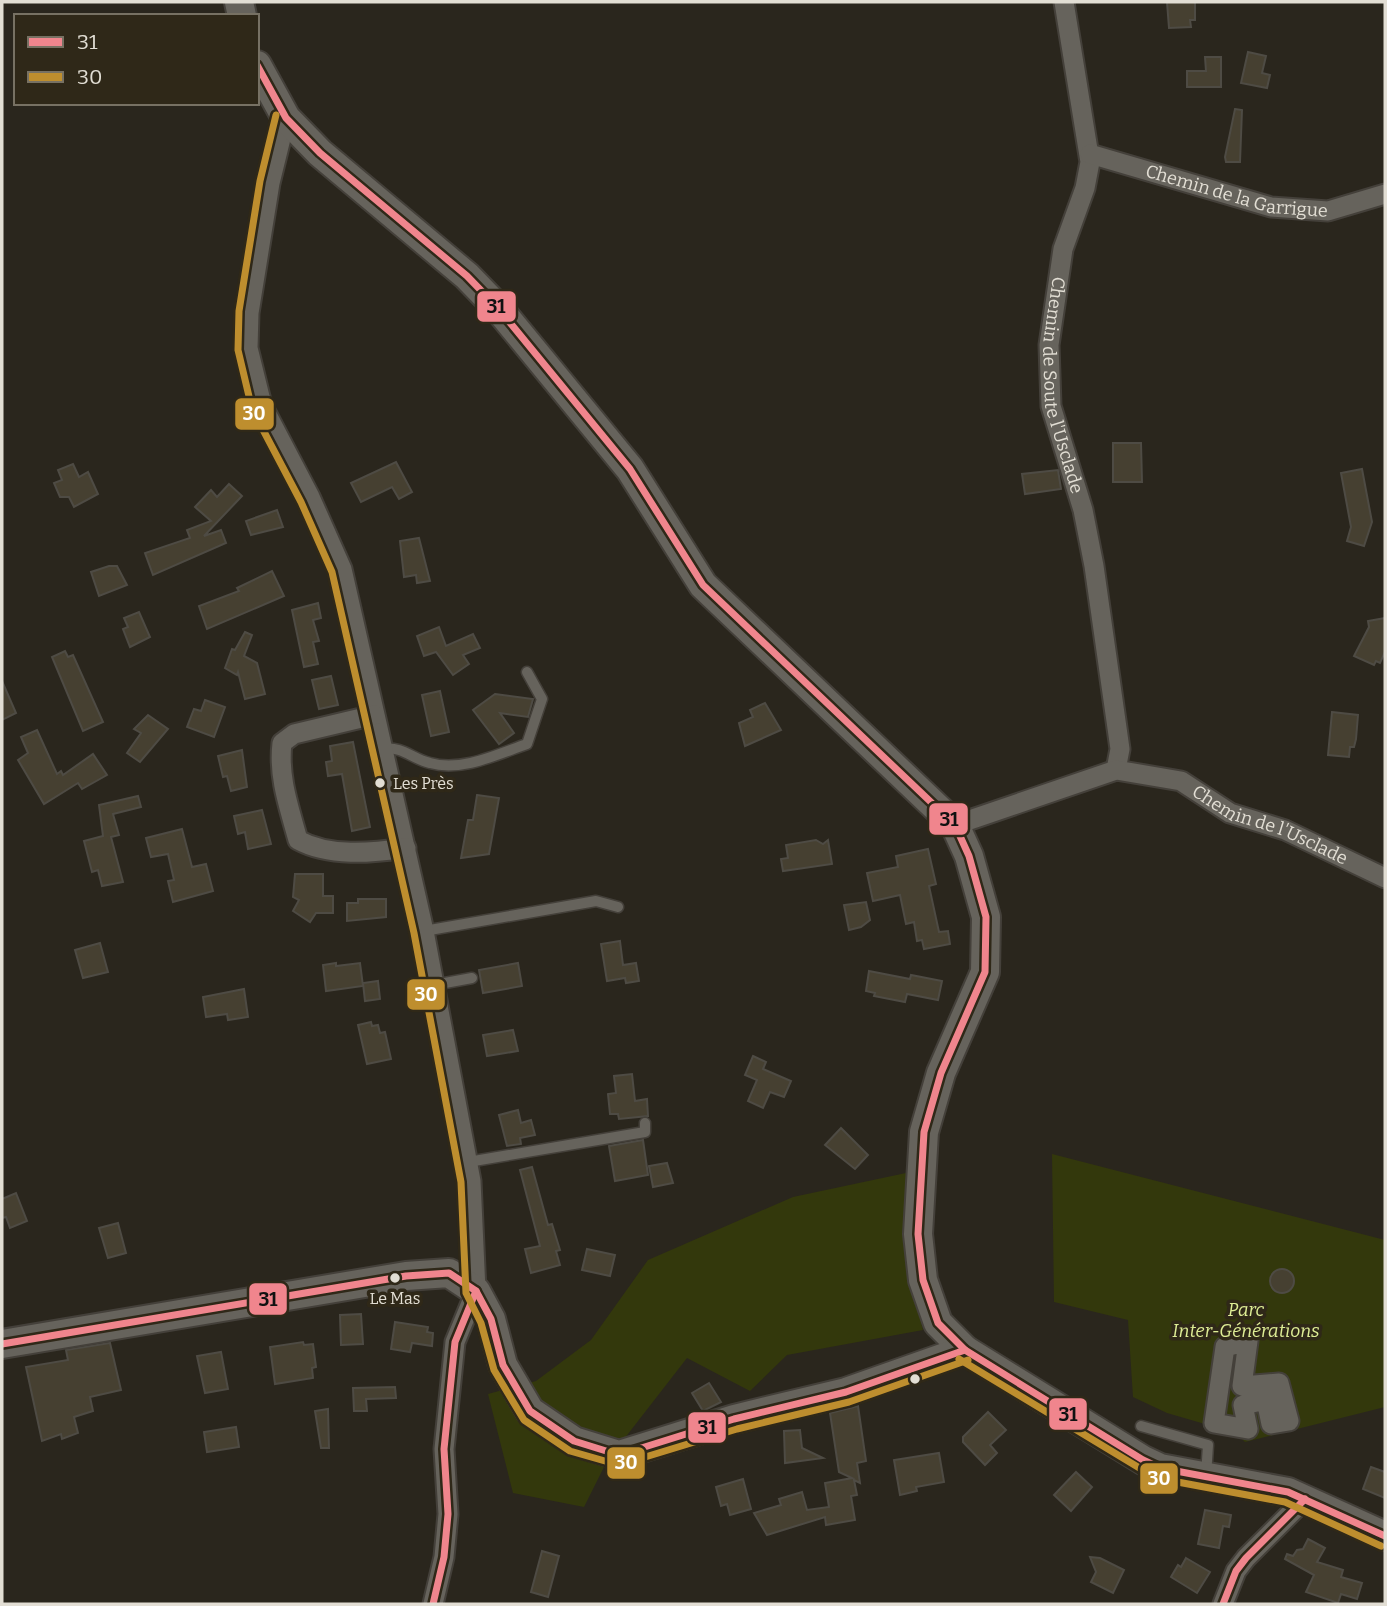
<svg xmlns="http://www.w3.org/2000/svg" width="1387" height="1606" font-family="Bitter,serif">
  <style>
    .green { fill: #33380c }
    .building { fill: #464031; stroke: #4e4b44; stroke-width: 2 }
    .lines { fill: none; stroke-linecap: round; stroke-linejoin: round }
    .lane-casing { stroke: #44403a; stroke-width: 13 }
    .street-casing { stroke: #44403a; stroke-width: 23 }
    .secondary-casing { stroke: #44403a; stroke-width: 32 }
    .lane { stroke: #66635c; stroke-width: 10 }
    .street { stroke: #66635c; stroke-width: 19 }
    .secondary { stroke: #66635c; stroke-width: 28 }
    .bus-1-casing { stroke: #2f2818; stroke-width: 12 }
    .bus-2-casing { stroke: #2f2818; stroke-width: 12 }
    .bus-1 { stroke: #f0858d; stroke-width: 7 }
    .bus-2 { stroke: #be8e2e; stroke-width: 7 }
    .bus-dot { fill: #e2ded4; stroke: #2f2818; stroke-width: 2.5 }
    .labels { text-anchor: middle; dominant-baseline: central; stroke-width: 7; stroke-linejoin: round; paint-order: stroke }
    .bus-label { font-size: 16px; fill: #e2ded4; stroke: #2f2818; text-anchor: start }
    .street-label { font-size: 18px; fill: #e2ded4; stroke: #2f2818 }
    .park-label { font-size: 18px; font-style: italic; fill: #dfee96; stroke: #2f2818 }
    .line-badge { stroke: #2f2818; stroke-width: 2.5 }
    .badge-label { font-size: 19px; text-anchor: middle; font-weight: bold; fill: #fff }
    .pale-badge-label { font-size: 19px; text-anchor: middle; font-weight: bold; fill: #111 }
  </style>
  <rect width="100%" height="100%" fill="#2a261d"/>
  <!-- green -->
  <g class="green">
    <polygon points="1052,1154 1385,1240 1385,1407 1245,1442 1236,1433 1167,1413 1133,1397 1128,1320 1054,1302"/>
    <polygon points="906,1173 905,1259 923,1330 787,1355 750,1391 687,1358 607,1461 584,1507 513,1493 488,1394 536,1381 591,1340 648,1260 793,1197"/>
  </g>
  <!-- building -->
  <g class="building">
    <polygon points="1167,2 1195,2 1195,20 1190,20 1191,27 1169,28"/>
    <polygon points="1248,52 1266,56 1262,73 1270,75 1267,88 1241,83"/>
    <polygon points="1205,57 1221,57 1221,87 1187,87 1187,71 1206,71"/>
    <polygon points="1235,109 1242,110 1240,162 1226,162 1225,157"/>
    <polygon points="1113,443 1141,443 1142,482 1113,482"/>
    <polygon points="396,462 412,492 399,499 392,487 361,502 351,483"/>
    <polygon points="73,464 79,477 88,472 98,494 74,507 69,497 60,497 54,483 62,480 58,470"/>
    <polygon points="1362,469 1372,522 1364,546 1347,541 1351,527 1341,473"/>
    <polygon points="1058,470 1061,489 1025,494 1022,474"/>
    <polygon points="229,484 242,496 204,536 221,530 226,543 153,575 145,553 190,538 187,530 211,521 195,507 211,490 217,497"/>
    <polygon points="277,510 283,527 251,535 246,521"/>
    <polygon points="419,538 430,581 417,583 416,575 404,577 400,541"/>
    <polygon points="109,566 117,566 127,585 99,596 91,572"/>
    <polygon points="272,571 284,596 207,629 199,606 239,591 237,588"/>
    <polygon points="318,603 321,618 313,620 319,641 313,642 318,664 304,667 292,610"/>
    <polygon points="139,612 150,637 130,647 123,629 128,627 124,618"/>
    <polygon points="1385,618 1385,652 1380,663 1376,661 1374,665 1354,656 1369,627 1368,621"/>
    <polygon points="439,627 446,646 473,634 480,648 463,655 469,664 453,675 436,652 424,656 417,636"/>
    <polygon points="245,632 252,635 244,656 257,663 265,694 245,699 238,672 237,675 225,668 232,649 235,650"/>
    <polygon points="65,651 68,657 73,655 103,722 83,731 52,657"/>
    <polygon points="331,676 338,705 319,709 312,680"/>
    <polygon points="2,681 16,713 2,720"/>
    <polygon points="440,691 449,732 431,736 422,695"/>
    <polygon points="495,694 533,699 528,717 500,713 514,733 499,744 473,710"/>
    <polygon points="205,700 225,707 214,737 187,727 194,709 201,711"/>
    <polygon points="765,703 781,730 745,746 739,723 753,717 750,710"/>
    <polygon points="1332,712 1358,715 1356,739 1354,747 1350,747 1349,757 1328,755"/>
    <polygon points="148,715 168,729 140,762 127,753 141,733 134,729"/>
    <polygon points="37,730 57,774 61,771 63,775 93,754 107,775 82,789 78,783 44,804 18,760 28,753 21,737"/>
    <polygon points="353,742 370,827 352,831 342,774 328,776 326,762 332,761 330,746"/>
    <polygon points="242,750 247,787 231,791 227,776 223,777 218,756"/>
    <polygon points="477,795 499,798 489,854 461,858 468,820 473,820"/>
    <polygon points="138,796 141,807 113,814 119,835 111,837 123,882 102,886 98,870 92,872 84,841 103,836 99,805"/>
    <polygon points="262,810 271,844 248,849 245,832 238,834 234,816"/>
    <polygon points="182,829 192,867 206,864 213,891 173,902 168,881 174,880 168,854 151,857 146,838"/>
    <polygon points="816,840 823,844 828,840 832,864 783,871 781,859 788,858 786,845"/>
    <polygon points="928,849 936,884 929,886 939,932 948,931 950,944 924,949 922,940 917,941 914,922 906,924 900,895 873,901 867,873 898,867 896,856"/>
    <polygon points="295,874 323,874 323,896 333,896 333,913 316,913 310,922 293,911 299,900 293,897"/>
    <polygon points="358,899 386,899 386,917 347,921 347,903 358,903"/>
    <polygon points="866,902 870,920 861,927 849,930 844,905"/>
    <polygon points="620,941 623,965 636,963 639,981 626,983 625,978 607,981 601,944"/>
    <polygon points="100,943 108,972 83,978 75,950"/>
    <polygon points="336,963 336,966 360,963 363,986 326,991 323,965"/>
    <polygon points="518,963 522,986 483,993 479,970"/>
    <polygon points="869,971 910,979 911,975 942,981 938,1000 907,994 905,1002 874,996 875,993 866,991"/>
    <polygon points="378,981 380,999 365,1001 363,983"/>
    <polygon points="244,989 248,1017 228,1020 227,1014 206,1017 203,997"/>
    <polygon points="371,1022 372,1026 378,1025 380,1033 385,1032 391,1059 367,1064 358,1025"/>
    <polygon points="513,1030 518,1051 487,1056 483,1035"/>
    <polygon points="753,1056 766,1062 763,1069 791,1081 784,1097 770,1092 763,1108 748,1101 757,1080 745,1075"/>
    <polygon points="632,1074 635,1101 647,1099 648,1116 619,1119 618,1114 610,1114 608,1094 616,1093 614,1076"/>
    <polygon points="518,1110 521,1123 531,1120 535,1135 520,1138 521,1144 507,1146 499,1115"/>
    <polygon points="841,1128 868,1155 855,1169 825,1145"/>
    <polygon points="643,1140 648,1175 615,1181 609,1146"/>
    <polygon points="667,1163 673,1183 653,1187 649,1166"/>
    <polygon points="532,1167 548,1225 552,1224 560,1250 556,1251 560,1265 531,1273 525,1249 540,1246 520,1170"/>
    <polygon points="16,1193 27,1221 10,1228 6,1217 2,1218 2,1199"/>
    <polygon points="118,1223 126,1253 108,1258 99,1228"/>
    <polygon points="587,1249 615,1255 610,1276 582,1270"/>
    <circle cx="1282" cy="1281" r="12"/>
    <polygon points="361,1314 363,1344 341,1345 340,1315"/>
    <polygon points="395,1322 428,1327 427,1332 433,1333 432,1346 412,1343 410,1352 391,1349"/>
    <polygon points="303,1342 304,1345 313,1344 316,1367 312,1368 313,1378 275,1384 270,1347"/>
    <polygon points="110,1343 121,1390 90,1397 93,1411 74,1417 78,1433 62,1439 61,1434 42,1441 26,1367 68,1360 66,1350"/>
    <polygon points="221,1352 228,1389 205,1393 197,1356"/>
    <polygon points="709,1383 721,1402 703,1411 692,1393"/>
    <polygon points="395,1387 396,1398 366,1399 367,1411 354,1411 353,1388"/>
    <polygon points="858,1406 866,1461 857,1463 860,1483 854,1480 857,1495 851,1496 855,1520 826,1525 825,1517 767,1535 754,1513 781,1505 779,1499 802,1492 807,1510 829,1507 825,1483 852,1478 839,1472 830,1413"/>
    <polygon points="328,1409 329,1448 321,1448 315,1411"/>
    <polygon points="988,1412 1006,1430 990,1445 997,1453 985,1465 963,1442 963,1437"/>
    <polygon points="236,1427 239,1447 207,1452 204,1432"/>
    <polygon points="800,1430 802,1448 823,1458 785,1463 784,1431"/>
    <polygon points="939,1453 944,1482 916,1487 917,1491 900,1495 894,1460"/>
    <polygon points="1371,1467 1385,1472 1385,1498 1363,1489"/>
    <polygon points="1076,1472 1092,1487 1071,1511 1054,1495"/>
    <polygon points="743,1479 751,1509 730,1515 727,1504 721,1506 716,1487"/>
    <polygon points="1205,1510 1231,1515 1229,1527 1223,1526 1219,1548 1198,1544"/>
    <polygon points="1308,1539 1325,1548 1317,1562 1343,1570 1341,1577 1362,1583 1357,1599 1341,1594 1338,1603 1306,1592 1314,1575 1285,1559 1287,1554 1293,1556 1297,1550 1303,1549"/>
    <polygon points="542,1551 559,1556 548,1597 531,1592"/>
    <polygon points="1090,1557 1100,1558 1124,1570 1113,1593 1091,1582 1096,1572"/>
    <polygon points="1186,1558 1210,1572 1197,1593 1171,1577 1178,1565 1181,1567"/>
  </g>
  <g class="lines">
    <!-- lane casing -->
    <g class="lane-casing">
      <g id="lane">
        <path d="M383,749C403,746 412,759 430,763C462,772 498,754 527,744L542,699L527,672"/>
        <polyline points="424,931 596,901 618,907"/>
        <polyline points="434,985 472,978"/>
        <polyline points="468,1162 645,1132 645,1123"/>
        <polyline points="1141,1426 1208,1445 1206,1476"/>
      </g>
    </g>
    <!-- street casing -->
    <g class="street-casing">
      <g id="street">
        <path id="s1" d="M1064,2L1090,162L1085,188L1063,249L1049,345L1051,406L1083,510L1094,566L1120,749L1116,770"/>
        <polyline points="286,118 270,183 249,313 248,348 262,405 310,497 342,569 424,931 471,1181 476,1291 455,1342 444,1449 448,1514 444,1557 433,1604"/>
        <path id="s2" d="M1090,154L1271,207L1328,211L1385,194"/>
        <path d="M374,715L294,734L282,743C278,777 289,807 298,840C329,857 371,853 406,848"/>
        <path id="s3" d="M955,825L1116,770L1181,781L1230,813L1285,830L1385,878"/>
        <polygon points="1248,1341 1242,1386 1279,1383 1289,1421 1271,1424 1266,1400 1243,1405 1248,1429 1214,1423 1225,1347"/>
        <polyline points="1223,1604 1236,1571 1246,1558 1305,1499"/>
      </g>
    </g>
    <!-- secondary casing -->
    <g class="secondary-casing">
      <g id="secondary">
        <polyline points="239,2 242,16"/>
        <polyline points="257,65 286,118 320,153 467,276 498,308 630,469 703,585 955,825 969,856 986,917 985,972 941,1073 924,1132 918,1234 923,1280 938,1323 965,1350 1143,1460 1160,1468 1288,1492 1385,1536"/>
        <polyline points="2,1344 406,1276 449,1273 476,1291 491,1319 503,1365 530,1411 574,1441 619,1455 734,1419 846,1392 965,1350"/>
      </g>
    </g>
    <!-- lane -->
    <use href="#lane" class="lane"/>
    <!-- street -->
    <use href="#street" class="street"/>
    <!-- secondary -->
    <use href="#secondary" class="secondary"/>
    <!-- bus-1 casing -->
    <g class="bus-1-casing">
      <g id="bus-1">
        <polyline points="257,65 286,118 320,153 467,276 498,308 630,469 703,585 955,825 969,856 986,917 985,972 941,1073 924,1132 918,1234 923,1280 938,1323 965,1350 1143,1460 1160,1468 1288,1492 1385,1536"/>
        <polyline points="2,1344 406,1276 449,1273 476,1291 491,1319 503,1365 530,1411 574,1441 619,1455 734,1419 846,1392 965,1350"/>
        <polyline points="433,1604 444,1557 448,1514 444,1449 455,1342 476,1291"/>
        <polyline points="1223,1604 1236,1571 1246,1558 1305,1499"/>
      </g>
    </g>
    <!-- bus-2 casing -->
    <g class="bus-2-casing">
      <g id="bus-2">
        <polyline points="276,115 260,181 239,311 238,350 252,409 301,502 332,572 414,933 461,1182 466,1293 481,1323 494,1370 524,1420 570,1451 619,1465 737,1429 849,1402 968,1360"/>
        <polyline points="959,1359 1156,1478 1285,1502 1381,1546"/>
      </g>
    </g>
    <!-- bus-1 -->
    <use href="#bus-1" class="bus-1"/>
    <!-- bus-2 -->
    <use href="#bus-2" class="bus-2"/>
  </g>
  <!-- markers -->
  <g class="bus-dot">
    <circle cx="380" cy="783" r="6"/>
    <circle cx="395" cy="1278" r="6"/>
    <circle cx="915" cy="1379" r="6"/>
  </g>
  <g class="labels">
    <!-- bus labels -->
    <g class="bus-label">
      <text x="393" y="783">Les Près</text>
      <text x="395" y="1298" text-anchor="middle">Le Mas</text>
    </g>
    <!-- street labels -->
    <g class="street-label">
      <text stroke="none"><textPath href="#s2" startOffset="152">Chemin de la Garrigue</textPath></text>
      <text stroke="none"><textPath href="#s1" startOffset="392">Chemin de Soute l'Usclade</textPath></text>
      <text stroke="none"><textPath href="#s3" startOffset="336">Chemin de l'Usclade</textPath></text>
    </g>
    <!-- park labels -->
    <g class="park-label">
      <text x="1246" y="1310">Parc<tspan x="1246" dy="21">Inter-Générations</tspan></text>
    </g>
  </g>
  <g class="line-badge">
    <rect x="476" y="290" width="41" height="33" rx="7" fill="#f0858d"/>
    <rect x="234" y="397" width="41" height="34" rx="7" fill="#be8e2e"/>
    <rect x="928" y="802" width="41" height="34" rx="7" fill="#f0858d"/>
    <rect x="406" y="978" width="40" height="33" rx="7" fill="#be8e2e"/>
    <rect x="248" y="1282" width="40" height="34" rx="7" fill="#f0858d"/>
    <rect x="1048" y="1397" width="40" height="34" rx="7" fill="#f0858d"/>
    <rect x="687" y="1411" width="40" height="33" rx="7" fill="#f0858d"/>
    <rect x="606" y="1446" width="40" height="34" rx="7" fill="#be8e2e"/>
    <rect x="1139" y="1462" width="40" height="33" rx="7" fill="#be8e2e"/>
  </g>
  <g class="badge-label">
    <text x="254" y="420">30</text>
    <text x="426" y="1001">30</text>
    <text x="626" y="1469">30</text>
    <text x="1159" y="1485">30</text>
  </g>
  <g class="pale-badge-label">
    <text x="496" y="313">31</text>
    <text x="949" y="826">31</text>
    <text x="268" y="1306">31</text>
    <text x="1068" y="1421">31</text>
    <text x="707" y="1434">31</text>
  </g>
  <!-- border -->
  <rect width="1387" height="1606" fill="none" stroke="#e2ded4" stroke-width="7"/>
  <!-- legend -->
  <rect x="14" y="14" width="245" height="91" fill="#2f2818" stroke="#777163" stroke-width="2"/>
  <rect x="28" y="37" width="35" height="10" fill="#f0858d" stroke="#777163" stroke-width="2"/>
  <text x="77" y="49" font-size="21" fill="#e2ded4">31</text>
  <rect x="28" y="72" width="35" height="10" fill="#be8e2e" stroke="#777163" stroke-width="2"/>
  <text x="77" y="84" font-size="21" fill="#e2ded4">30</text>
</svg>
